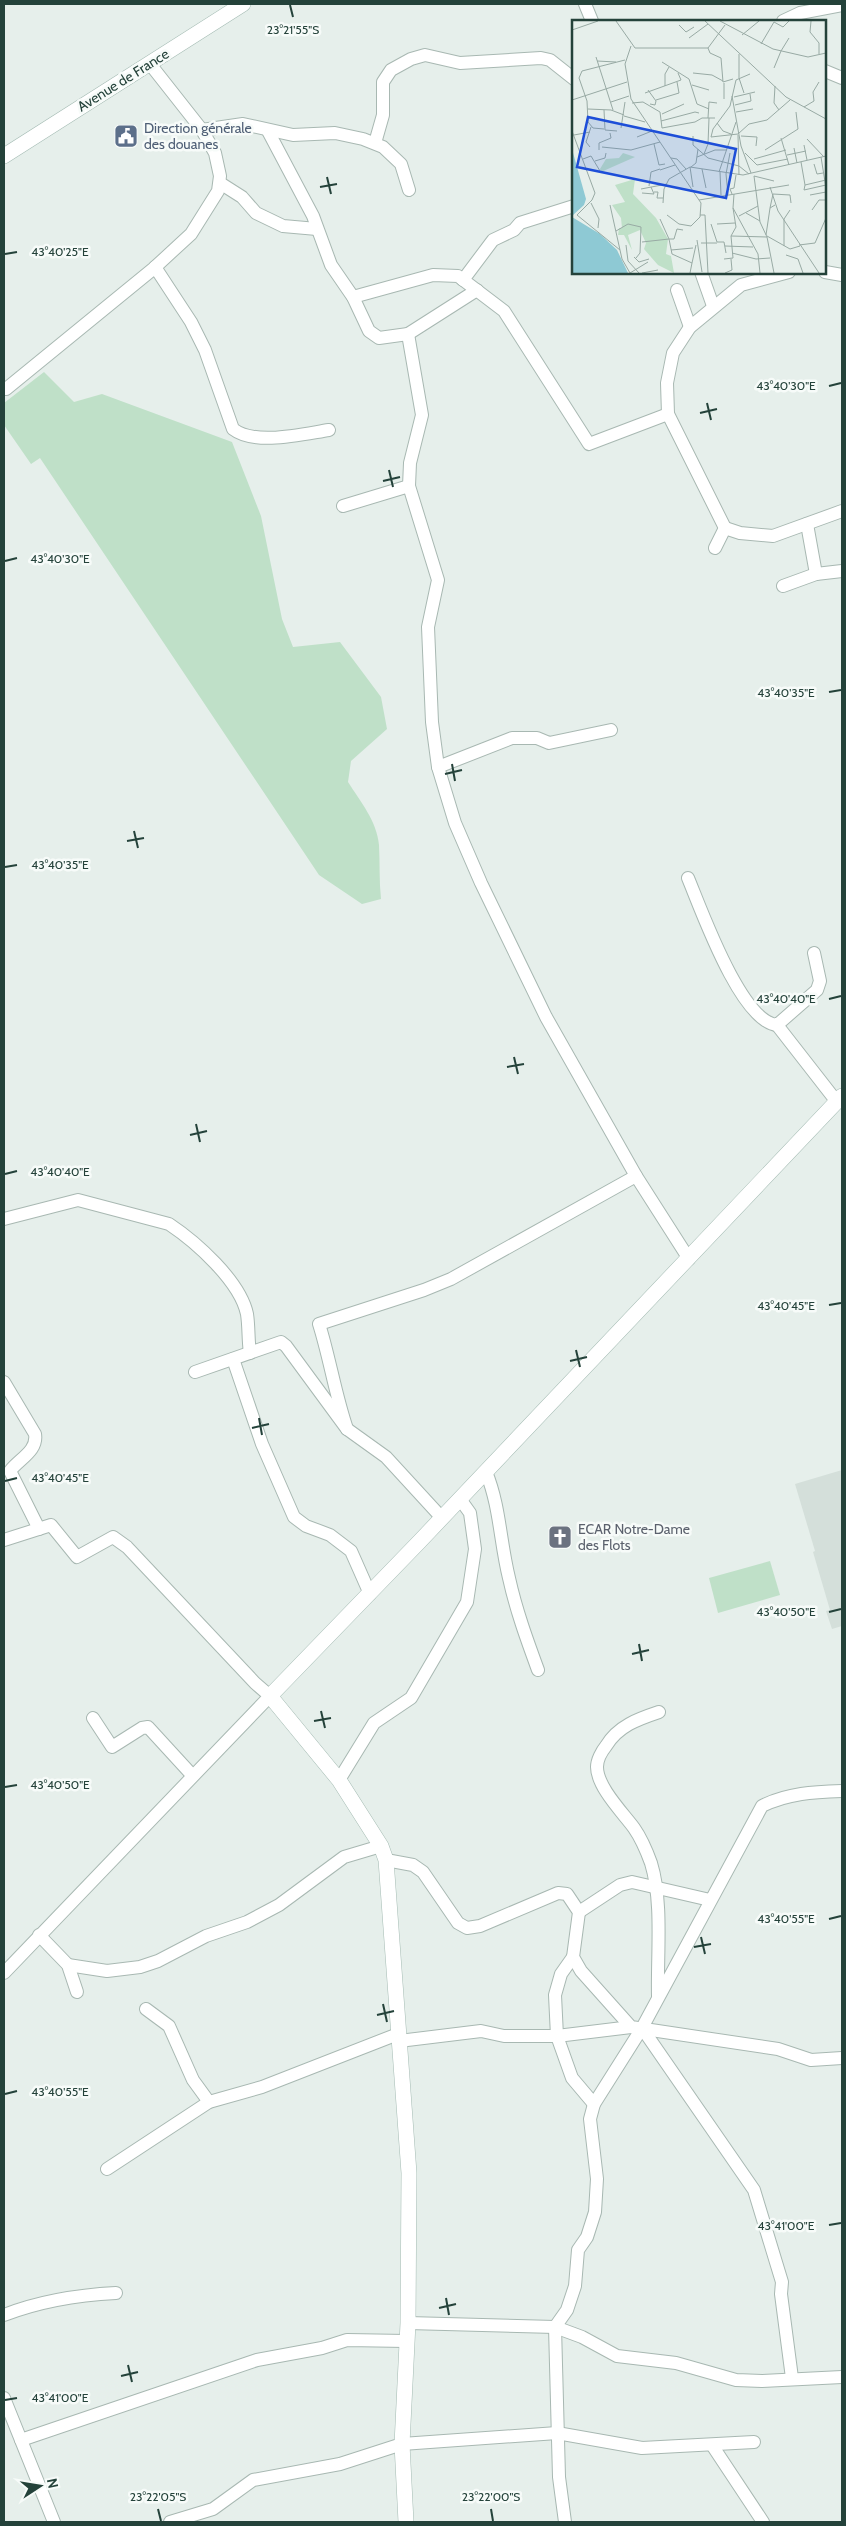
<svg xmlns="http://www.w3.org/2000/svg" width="846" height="2526" font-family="Cabin,sans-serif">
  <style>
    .built { fill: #d4dfda }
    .green { fill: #bfe0c8 }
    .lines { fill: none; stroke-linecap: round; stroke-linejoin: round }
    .street-casing { stroke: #a8b8b2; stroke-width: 14 }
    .secondary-casing { stroke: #a4bbb3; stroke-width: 16 }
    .street { stroke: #fff; stroke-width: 12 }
    .secondary { stroke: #fff; stroke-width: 15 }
    .ticks { fill: none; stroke: #24423a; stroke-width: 2 }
    .labels { text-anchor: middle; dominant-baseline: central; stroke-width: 5; stroke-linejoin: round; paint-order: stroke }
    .street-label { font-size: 14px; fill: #24423a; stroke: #f7fbf9 }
    .service-label { font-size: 14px; fill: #4e5e75; stroke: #f7fbf9; text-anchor: start }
    .worship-label { font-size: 14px; fill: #5b616d; stroke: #f7fbf9; text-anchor: start }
    .inset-road { fill: none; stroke: #98aaa4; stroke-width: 1 }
    .view { fill: #1d4ed8; fill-opacity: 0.15; stroke: #1d4ed8; stroke-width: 2.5 }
    .inset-edge { fill: none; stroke: #24423a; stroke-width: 2.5 }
    .ticks-label { font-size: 12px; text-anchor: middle; fill: #24423a; stroke: #f7fbf9; stroke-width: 5; stroke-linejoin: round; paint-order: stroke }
  </style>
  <rect width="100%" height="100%" fill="#e6efeb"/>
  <!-- built -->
  <polygon class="built" points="842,1470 842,1626 832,1629 826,1611 830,1610 813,1552 815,1551 795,1484"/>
  <!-- green -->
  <g class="green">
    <path d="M44,372L74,402L102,394L232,442L261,516L282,619L293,647L340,642L381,697L387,729L351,761L348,782C360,801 377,821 379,845C380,863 379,881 381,899L362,904L319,875L40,458L31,464L4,425V403Z"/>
    <polygon points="770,1561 780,1595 718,1613 709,1578"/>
  </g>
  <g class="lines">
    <!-- street casing -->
    <g class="street-casing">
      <g id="street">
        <polyline points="585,4 592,21"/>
        <polyline points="783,21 800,13 842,5"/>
        <polyline points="825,71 842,78"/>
        <polyline points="202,130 243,124 293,135 335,133 363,139 383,147 401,164 409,190"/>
        <polyline points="268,131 313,216 331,265 353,297 369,331 379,338 408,334 477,290"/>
        <polyline points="375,143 383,115 383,82 391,70 411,59 425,55 460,63 541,58 550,60 574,79"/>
        <polyline points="220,183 242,197 256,213 283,226 317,229"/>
        <path d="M155,267L191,322L205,350L233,429C255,446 303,434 329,430"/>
        <polyline points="701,272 713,306"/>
        <polyline points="825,272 842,275"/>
        <polyline points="463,280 493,240 514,230 520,223 574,206"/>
        <polyline points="677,290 690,327"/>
        <polyline points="353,297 433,275 458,276 504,311 589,444 668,414"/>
        <polyline points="408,334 422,415 410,463 409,486 438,580 428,627 432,722 438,767 455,823 481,883 546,1017 636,1176 689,1259"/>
        <polyline points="6,389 153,269 191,234 218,191 220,176 215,153 202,130 150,64"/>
        <polyline points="343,506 409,486"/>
        <polyline points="807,524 816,574"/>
        <polyline points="725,528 668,414 667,383 673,353 690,327 741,285 789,272"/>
        <polyline points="715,548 725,528 740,533 773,536 842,511"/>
        <polyline points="783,586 816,574 842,571"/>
        <polyline points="438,767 512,738 537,738 549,743 611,730"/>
        <path d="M688,878C701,909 741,1022 777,1025L817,990L820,981L814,953"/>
        <polyline points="777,1025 837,1102"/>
        <path d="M4,1219L78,1200L169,1224C196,1242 240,1281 247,1314C249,1327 248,1340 250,1353"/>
        <polyline points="233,1359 262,1444 294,1517 306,1526 330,1535 351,1551 370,1594"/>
        <polyline points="195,1372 281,1342 286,1346 347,1429 386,1457 442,1518"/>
        <path d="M4,1382L35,1434C38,1451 19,1459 10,1471L39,1529"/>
        <path d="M347,1429C335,1394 330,1359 319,1324L424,1290L451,1279L636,1176"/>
        <path d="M486,1472C500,1506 500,1542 509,1578C516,1610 527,1640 538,1670"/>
        <polyline points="4,1540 51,1525 77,1557 113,1537 127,1547 255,1683 270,1696 4,1973"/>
        <polyline points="93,1718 112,1747 142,1728 148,1727 192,1775"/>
        <polyline points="339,1780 374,1723 411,1698 467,1602 475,1549 470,1513 460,1499"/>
        <polyline points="386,1860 413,1865 423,1872 458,1923 467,1928 480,1926 558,1893 567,1894 579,1912 573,1957 581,1971 631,2027 778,2049 811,2060 842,2058"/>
        <polyline points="579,1912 620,1885 632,1882 710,1900"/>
        <polyline points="39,1935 68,1965 77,1992"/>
        <polyline points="573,1957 561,1974 555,1995 557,2036 572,2078 594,2104"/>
        <polyline points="68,1965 107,1971 140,1967 158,1961 206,1936 247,1922 279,1905 344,1857 381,1846"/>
        <path d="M658,1996C657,1954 663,1902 651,1863C647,1852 641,1838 634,1828C623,1813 597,1787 597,1767C597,1760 602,1751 606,1746C618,1726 638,1719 659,1712"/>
        <polyline points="146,2009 169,2026 193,2080 209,2102"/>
        <polyline points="642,2028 754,2190 782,2282 781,2294 792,2378"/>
        <polyline points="399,2041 481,2031 504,2036 557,2036 631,2027"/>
        <polyline points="107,2169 209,2102 262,2087 398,2034"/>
        <path d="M4,2315C40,2301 77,2295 116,2293"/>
        <polyline points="408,2323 555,2327 582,2337 617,2356 676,2363 736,2380 762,2381 842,2377"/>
        <polyline points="4,2398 54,2522"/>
        <polyline points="21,2440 257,2360 322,2348 347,2340 406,2341"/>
        <polyline points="712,2445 763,2522"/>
        <polyline points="170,2522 213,2509 253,2480 340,2464 402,2444 557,2433 642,2448 754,2442"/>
        <path d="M565,2522L559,2477L555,2327L567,2310L575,2286L578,2250L587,2237L595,2212L597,2179L590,2119L594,2104L642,2028L762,1806C788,1793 814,1792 842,1791"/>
      </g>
    </g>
    <!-- secondary casing -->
    <g class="secondary-casing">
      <g id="secondary">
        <polyline points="4,156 243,4"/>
        <polyline points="406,2522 402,2444 408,2323 409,2173 386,1860 381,1846 339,1780 270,1696 420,1541 842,1096"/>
      </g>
    </g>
    <!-- street -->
    <use href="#street" class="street"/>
    <!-- secondary -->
    <use href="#secondary" class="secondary"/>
  </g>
  <!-- ticks -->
  <path class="ticks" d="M290,5L293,17M327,177L331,194M320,187L337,184M5,254L17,252M829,386L841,383M707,403L711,420M700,413L717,409M389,470L393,487M383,481L400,477M5,561L17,558M829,692L841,690M452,764L455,781M445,774L462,770M134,831L138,848M127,841L144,838M5,867L17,865M829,999L841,996M514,1057L518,1074M507,1067L524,1064M196,1124L200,1142M190,1135L207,1131M5,1174L17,1171M829,1305L841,1303M576,1350L580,1367M570,1361L587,1357M259,1418L262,1435M252,1428L269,1424M5,1481L17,1478M829,1612L841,1609M639,1644L642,1661M632,1654L649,1650M321,1711L325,1728M314,1721L331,1718M5,1787L17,1785M829,1919L841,1916M701,1937L705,1954M694,1947L711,1944M383,2004L387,2022M377,2015L394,2011M5,2094L17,2091M829,2225L841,2223M446,2298L449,2315M439,2308L456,2304M128,2365L132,2382M121,2376L138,2372M5,2400L17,2398M158,2509L161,2521M491,2509L493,2521"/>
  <!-- icons -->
  <defs>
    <g id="civic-square" transform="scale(1.25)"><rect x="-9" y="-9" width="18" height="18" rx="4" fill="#5c6f8a" stroke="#f7fbf9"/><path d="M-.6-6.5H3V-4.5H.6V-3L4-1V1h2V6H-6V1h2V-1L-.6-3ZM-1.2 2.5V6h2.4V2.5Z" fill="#fff"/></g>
    <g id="church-square" transform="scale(1.25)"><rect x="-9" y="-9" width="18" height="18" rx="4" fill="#6b7280" stroke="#f7fbf9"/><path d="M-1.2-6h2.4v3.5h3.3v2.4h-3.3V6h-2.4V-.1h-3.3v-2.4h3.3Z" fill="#fff"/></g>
  </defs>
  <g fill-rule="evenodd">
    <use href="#civic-square" x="126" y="136"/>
    <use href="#church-square" x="560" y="1537"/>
  </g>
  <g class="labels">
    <!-- street labels -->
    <g class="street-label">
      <text transform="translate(123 80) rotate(-32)">Avenue de France</text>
    </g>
    <!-- service labels -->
    <g class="service-label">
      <text x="144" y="128">Direction générale<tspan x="144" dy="16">des douanes</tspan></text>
    </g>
    <!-- worship labels -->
    <g class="worship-label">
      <text x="578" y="1529">ECAR Notre-Dame<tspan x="578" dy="16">des Flots</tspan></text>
    </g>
  </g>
  <!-- overview -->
  <g transform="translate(572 20)">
    <rect width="254" height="254" fill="#e6efeb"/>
    <path d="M51,133L63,137L29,152L28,149L34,139L47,138ZM63,159L61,174L84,198L96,219L94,234L99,236L102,253L86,245L72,229L74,223L68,210L56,215L60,230L52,215H46L47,208H50L49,198L40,185L53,182L43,165Z" fill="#bfe0c8"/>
    <path d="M0,129L14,179L12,185L0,196ZM0,197L28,214L45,230L56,253H0Z" fill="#8ec9d4"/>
    <path class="inset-road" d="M44,1L63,28H136L153,5M133,1L214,77L254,99M148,1L201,29L236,37L254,33M239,1L238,12L247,23V34M107,5L114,12L122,7M0,10L26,1M170,15L187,1M117,18L136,4M189,24L202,2L211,7L217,1M59,26L53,44L59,79L129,183L128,197L119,206L107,204L95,195M136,28L138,33L149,38L151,62L161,59M209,31L217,18M167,34V58M24,37L41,90M25,41L44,42M90,42L117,59L125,84L137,89M202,48L209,31M121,53L140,55L151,61M178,54L164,60L158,86L141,109L139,117L166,114L177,104L195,100L218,80M167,58L172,73M120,65L137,70M93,66V54L97,47M203,66L202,83L207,90M76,70L84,81L83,85L78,84M73,73L109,60L106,53M160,76L169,126L179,153M162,77L183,72M152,79V63M0,80L55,62M84,80L107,73L105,62M39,82L57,76M60,83L71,82L88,92L90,108L123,102L130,98H143M163,85L179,81L178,74M232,87L242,81L241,72L247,62M16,89L39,90L52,95M32,90L33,110L45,111M164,92L181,89M90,94L112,84M52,96L73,102M136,98L137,82L145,83M89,101L123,92L127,93M145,103L151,111L159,114M49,108L53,82M32,109L21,108L16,102L15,81L7,58L10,51L53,40M0,111L23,173L20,180L5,195L48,230M2,115L18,112M166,115L167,155M121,116V125L136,138L167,146L177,154M169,116L185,117L184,126M65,117L80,111M209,118L217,145M235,119L252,137M82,124L87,145L93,144M232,125L235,140M18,127L14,122L19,107M30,127L59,130L88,122M222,128L225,143M27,130V123L39,118L38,113M193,130L226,109L224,92M173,133L185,145L216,139M132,134L136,124L137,98M215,135L234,131M125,137L143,130H155M249,137L254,168M99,138L105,139L114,149M11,139L19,136L28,151M182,139L214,130M23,141L33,138L34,133M229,142L233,165L254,160M242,144L245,154L251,153M118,147L121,167M119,147L124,143L126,129M130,149L134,168M88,150L103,145M147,152L164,102M148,152L149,175M182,156L188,202L195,217L202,253M182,156L202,161M233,165L232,170L254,165M77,166L79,152L88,149M198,167L206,191L247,253M69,169L95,164M82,172H86L85,178H91M70,173L82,174L79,167M160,174L158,169L162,168L164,155M162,174L161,188L186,234L188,253M156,175L154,154L158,133M238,175L254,172M127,180L217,165M19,183L27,199L26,208M91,183L92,169L97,159L118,147L171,155L254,136M38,185L50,239L58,253M198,188L201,174L218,175L219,183M240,190L247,180H254M174,193L188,201M128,195H133L136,253M167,196L186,186M139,204L145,222H152L154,233M145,204L163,203M111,210L105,209L102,219H97L100,234L120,243L118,253M44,211L56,204L69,207L68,233L64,238M194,215L198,188L203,185M159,216L195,217M195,216L218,229L228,226M125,220L130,252M70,222L97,219L88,199M129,223H145M54,225L56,241L67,253M227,225L243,223L254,198M153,226L181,227M212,226V199L218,190M99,230L121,228M160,233L184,239L198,238M214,235L226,239L231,253M62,237L67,242L77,239M152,239L161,238L159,216L164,207L161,188M120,243L124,225M58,253L76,242M70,253L86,250M153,253L160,250L159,239"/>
    <path class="view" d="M16,97L164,129L154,178L5,147Z"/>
    <rect width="254" height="254" class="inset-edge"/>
  </g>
  <g class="ticks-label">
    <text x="293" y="34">23°21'55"S</text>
    <text x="60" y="256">43°40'25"E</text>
    <text x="786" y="390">43°40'30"E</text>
    <text x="60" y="563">43°40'30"E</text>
    <text x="786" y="697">43°40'35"E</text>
    <text x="60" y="869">43°40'35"E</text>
    <text x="786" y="1003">43°40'40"E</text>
    <text x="60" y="1176">43°40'40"E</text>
    <text x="786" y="1310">43°40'45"E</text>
    <text x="60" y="1482">43°40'45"E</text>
    <text x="786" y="1616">43°40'50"E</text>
    <text x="60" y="1789">43°40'50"E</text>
    <text x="786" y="1923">43°40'55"E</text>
    <text x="60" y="2096">43°40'55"E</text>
    <text x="786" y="2230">43°41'00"E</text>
    <text x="60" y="2402">43°41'00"E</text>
    <text x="158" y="2501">23°22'05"S</text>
    <text x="491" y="2501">23°22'00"S</text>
  </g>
  <!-- border -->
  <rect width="846" height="2526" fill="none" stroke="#24423a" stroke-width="10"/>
  <!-- north arrow -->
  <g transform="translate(40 2486) rotate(78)" stroke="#f7fbf9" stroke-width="4" paint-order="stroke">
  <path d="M0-4L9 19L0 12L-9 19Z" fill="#24423a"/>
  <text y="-8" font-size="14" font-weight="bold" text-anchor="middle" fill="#24423a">N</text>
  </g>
</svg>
